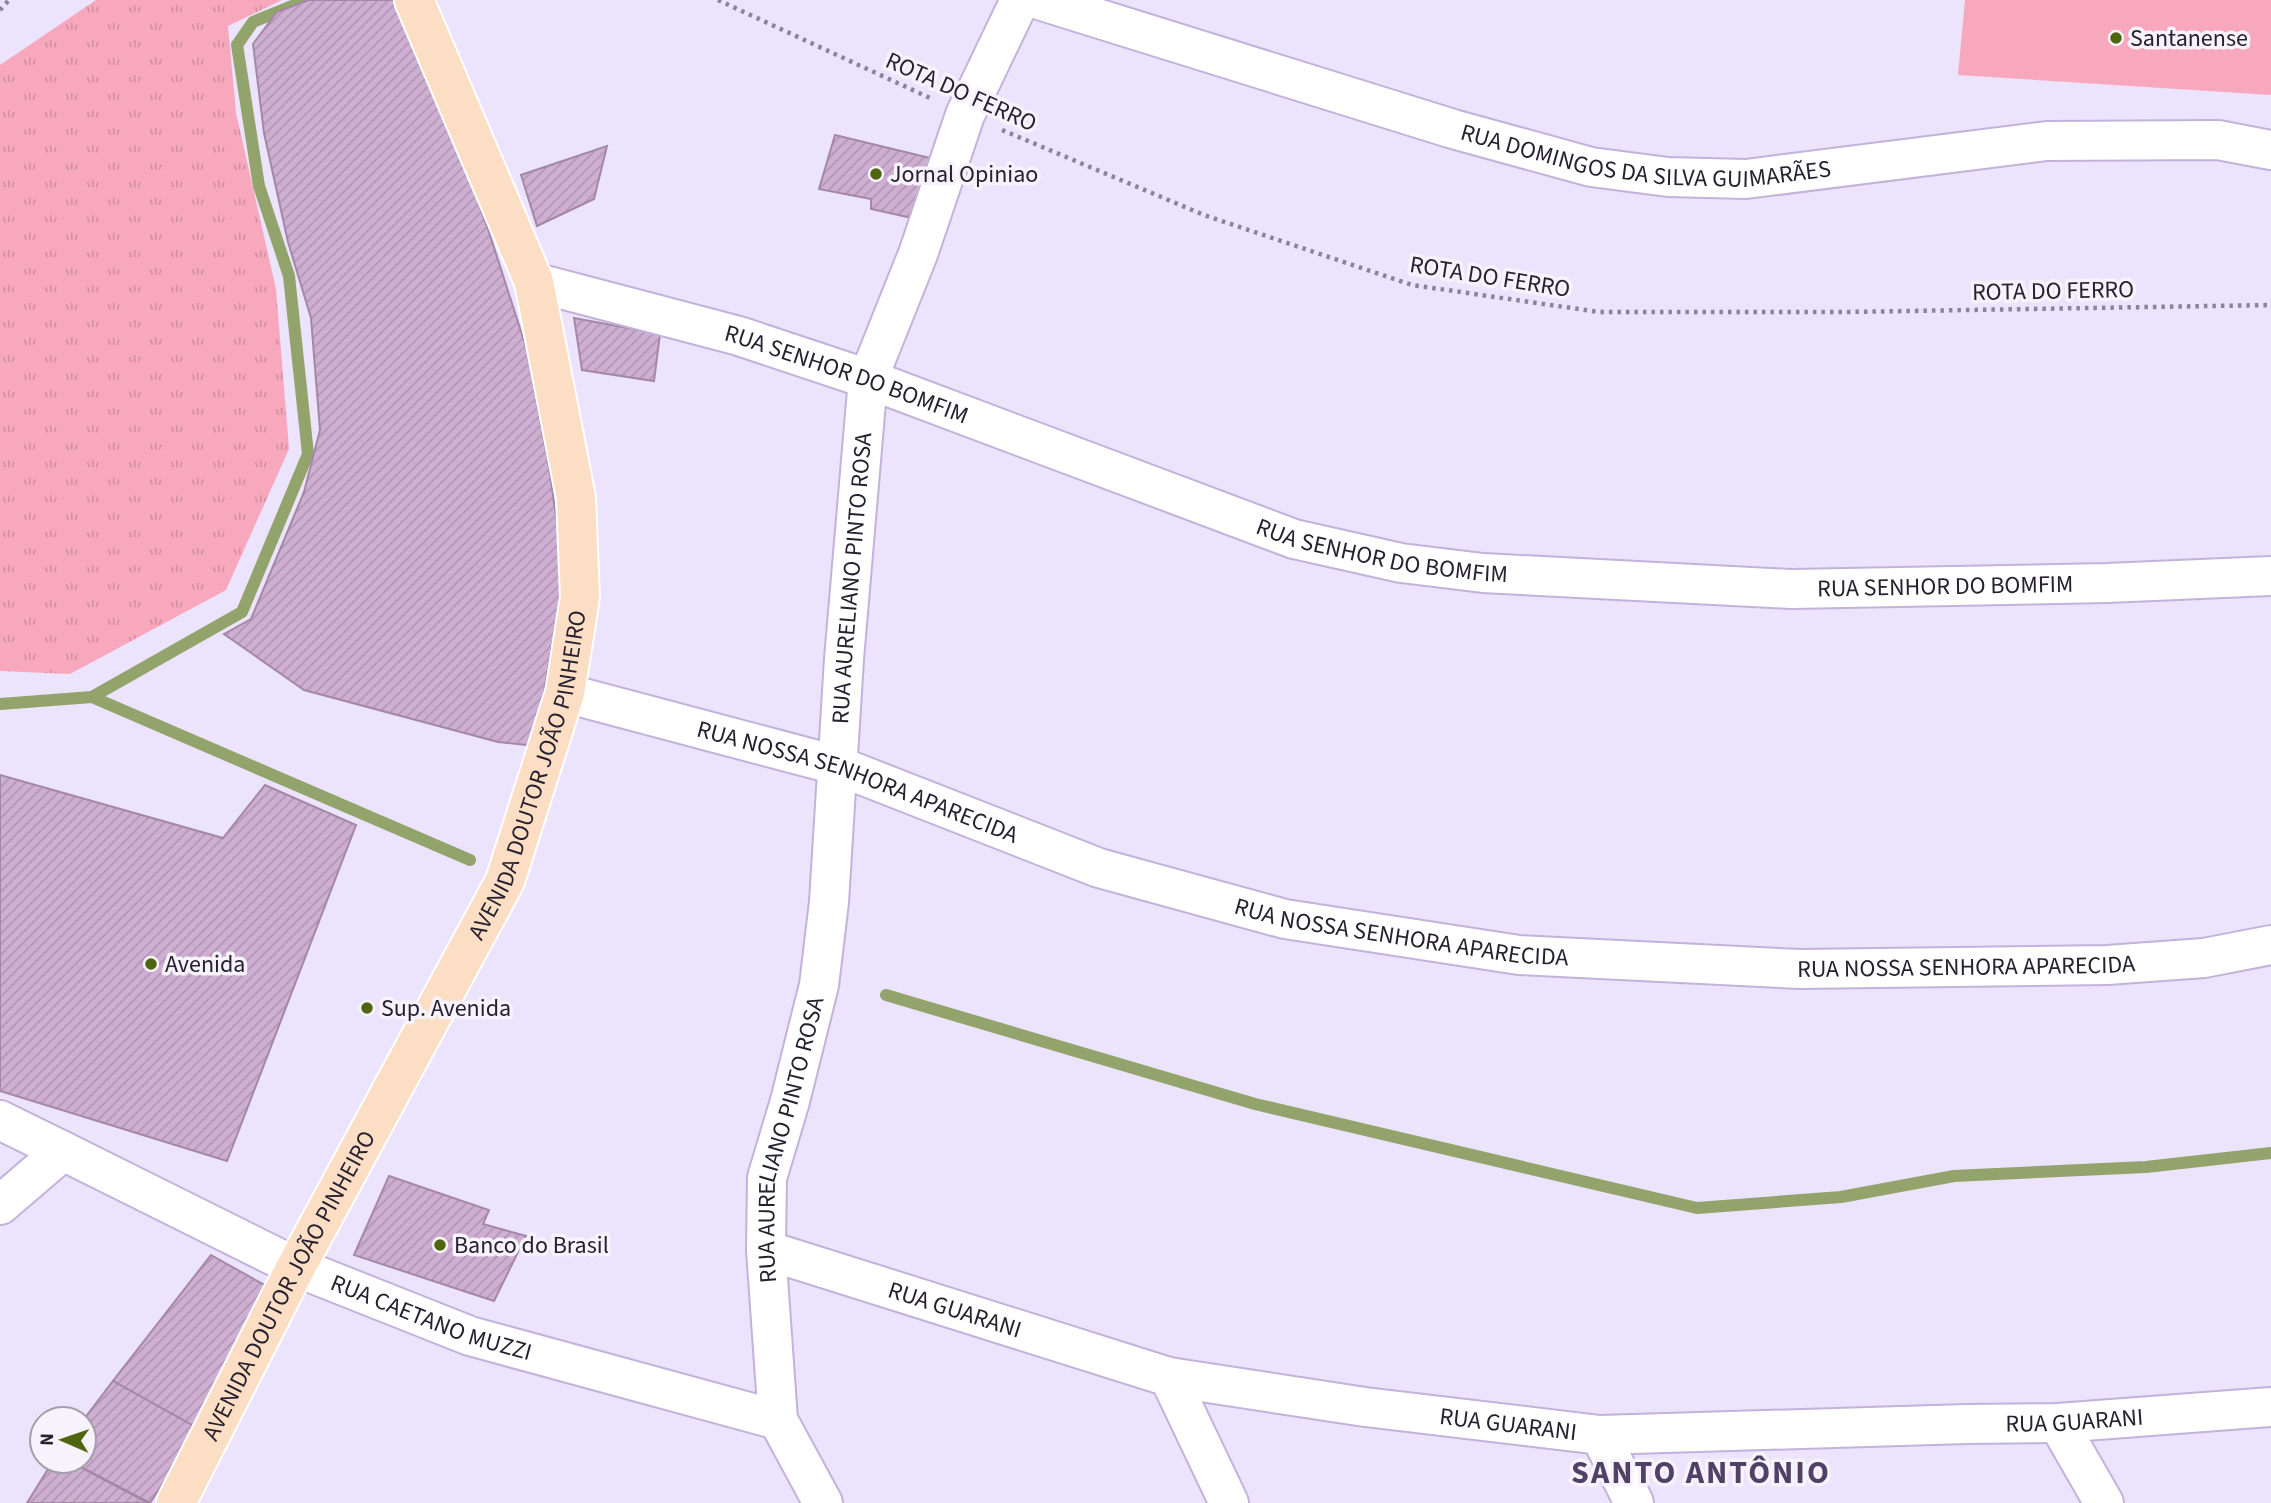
<svg xmlns="http://www.w3.org/2000/svg" width="2271" height="1503" font-family="'Source Sans 3',sans-serif">
  <style>
    .grass { fill: url(#grass-tufts) }
    .pitch { fill: #f8a8bc }
    .lines { fill: none; stroke-linecap: round; stroke-linejoin: round }
    .stream { stroke: #92a36c; stroke-width: 12 }
    .building { fill: url(#building-hatch); stroke: #a587a8; stroke-width: 2 }
    .minor-casing { stroke: #c3b2db; stroke-width: 42 }
    .major-casing { stroke: #fff; stroke-width: 42 }
    .path { stroke: #8b8498; stroke-width: 4.5; stroke-dasharray: 3.5 5; stroke-linecap: butt }
    .minor { stroke: #fff; stroke-width: 38 }
    .major { stroke: #fbdec4; stroke-width: 38 }
    .poi-dot { fill: #506510; stroke: #f7f3fc; stroke-width: 2.5 }
    .labels { text-anchor: middle; dominant-baseline: central; stroke-width: 7; stroke-linejoin: round; paint-order: stroke }
    .poi-label { font-size: 24px; fill: #26202f; stroke: #f7f3fc; text-anchor: start }
    .street-label { font-size: 24px; fill: #26202f; stroke: #f7f3fc }
    .district-label { font-size: 32px; font-weight: bold; letter-spacing: 2px; fill: #514265; stroke: #f7f3fc }
  </style>
  <defs>
    <pattern id="grass-tufts" width="24" height="20" patternUnits="userSpaceOnUse" patternTransform="scale(1.75)"><rect width="24" height="20" fill="#f8a8bc"/><path d="M3 7l-1-3M5 7V3M7 7l1-3M15 17l-1-3M17 17v-4M19 17l1-3" fill="none" stroke="#d490a2"/></pattern>
    <pattern id="building-hatch" width="6" height="6" patternUnits="userSpaceOnUse" patternTransform="scale(1.75)"><rect width="6" height="6" fill="#ceafd2"/><path d="M-1 1l2-2M0 6l6-6M5 7l2-2" fill="none" stroke="#b196b5"/></pattern>
  </defs>
  <rect width="100%" height="100%" fill="#ece3fc"/>
  <!-- grass -->
  <polygon class="grass" points="96,0 282,0 228,26 236,113 276,289 289,449 226,590 70,674 0,671 0,65"/>
  <!-- pitch -->
  <polygon class="pitch" points="1965,0 2271,0 2271,95 1958,75"/>
  <g class="lines">
    <!-- stream -->
    <g class="stream">
      <polyline points="92,697 470,860"/>
      <polyline points="0,704 92,697 242,612 308,454 289,276 259,186 237,45 253,22 307,0"/>
      <polyline points="886,995 1255,1104 1697,1208 1841,1197 1954,1176 2146,1167 2271,1153"/>
    </g>
  </g>
  <!-- building -->
  <g class="building">
    <polygon points="309,0 403,0 489,232 526,347 549,467 564,573 535,746 498,742 304,690 224,634 251,619 304,492 320,430 311,318 288,242 264,133 253,44 277,12"/>
    <polygon points="835,135 934,159 912,218 871,209 871,199 819,189"/>
    <polygon points="607,146 594,199 537,226 521,175"/>
    <polygon points="574,318 660,334 654,381 582,370"/>
    <polygon points="0,775 223,838 265,785 356,825 227,1161 0,1091"/>
    <polygon points="389,1176 489,1210 483,1224 526,1236 494,1301 354,1255"/>
    <polygon points="211,1255 277,1292 199,1429 113,1381"/>
    <polygon points="113,1381 199,1429 150,1503 69,1461 84,1461 84,1419"/>
    <polygon points="53,1461 69,1461 148,1503 27,1503"/>
  </g>
  <g class="lines">
    <!-- minor casing -->
    <g class="minor-casing">
      <g id="minor">
        <path id="s1" d="M1039,0L1453,129L1591,167L1668,177L1746,179L2047,141L2218,140L2271,150"/>
        <path id="s2" d="M534,282L739,336L868,379L1294,539L1401,563L1483,573L1791,589L2107,583L2271,576"/>
        <path id="s3" d="M565,693L836,765L1099,868L1285,919L1519,955L1800,969L2107,965L2204,958L2271,945"/>
        <polyline points="0,1120 63,1151"/>
        <path id="s4" d="M0,1205L63,1151L296,1267L470,1336L778,1420"/>
        <path id="s5" d="M766,1250L1169,1377L1365,1407L1600,1435L1967,1424L2058,1423L2271,1407"/>
        <polyline points="1169,1377 1229,1503"/>
        <polyline points="2058,1423 2104,1503"/>
        <polyline points="1600,1435 1634,1503"/>
        <path id="s6" d="M823,1503L778,1420L766,1250L767,1178L790,1101L819,985L829,902L844,659L868,379L918,254L965,115L1020,0"/>
      </g>
    </g>
    <!-- major casing -->
    <g class="major-casing">
      <g id="major">
        <path id="s7" d="M176,1503L296,1267L505,881L565,693L580,597L576,498L534,282L414,0"/>
      </g>
    </g>
    <!-- path -->
    <g class="path">
      <polyline points="718,0 930,98"/>
      <polyline points="0,10 9,0"/>
      <polyline points="1002,130 1204,215 1412,285 1599,312 1847,312 2271,305"/>
    </g>
    <!-- minor -->
    <use href="#minor" class="minor"/>
    <!-- major -->
    <use href="#major" class="major"/>
  </g>
  <!-- markers -->
  <g class="poi-dot">
    <circle cx="2116" cy="38" r="7"/>
    <circle cx="876" cy="174" r="7"/>
    <circle cx="151" cy="964" r="7"/>
    <circle cx="367" cy="1008" r="7"/>
    <circle cx="440" cy="1245" r="7"/>
  </g>
  <g class="labels">
    <!-- poi labels -->
    <g class="poi-label">
      <text x="2130" y="38">Santanense</text>
      <text x="890" y="174">Jornal Opiniao</text>
      <text x="165" y="964">Avenida</text>
      <text x="381" y="1008">Sup. Avenida</text>
      <text x="454" y="1245">Banco do Brasil</text>
    </g>
    <!-- street labels -->
    <g class="street-label">
      <text transform="translate(961 92) rotate(24)">ROTA DO FERRO</text>
      <text stroke="none"><textPath href="#s1" startOffset="630">RUA DOMINGOS DA SILVA GUIMARÃES</textPath></text>
      <text transform="translate(1490 277) rotate(9)">ROTA DO FERRO</text>
      <text transform="translate(2053 291) rotate(-1)">ROTA DO FERRO</text>
      <text stroke="none"><textPath href="#s2" startOffset="326">RUA SENHOR DO BOMFIM</textPath></text>
      <text stroke="none"><textPath href="#s2" startOffset="892">RUA SENHOR DO BOMFIM</textPath></text>
      <text stroke="none"><textPath href="#s6" startOffset="945">RUA AURELIANO PINTO ROSA</textPath></text>
      <text stroke="none"><textPath href="#s2" startOffset="1458">RUA SENHOR DO BOMFIM</textPath></text>
      <text stroke="none"><textPath href="#s7" startOffset="812">AVENIDA DOUTOR JOÃO PINHEIRO</textPath></text>
      <text stroke="none"><textPath href="#s3" startOffset="306">RUA NOSSA SENHORA APARECIDA</textPath></text>
      <text stroke="none"><textPath href="#s3" startOffset="873">RUA NOSSA SENHORA APARECIDA</textPath></text>
      <text stroke="none"><textPath href="#s3" startOffset="1440">RUA NOSSA SENHORA APARECIDA</textPath></text>
      <text stroke="none"><textPath href="#s6" startOffset="378">RUA AURELIANO PINTO ROSA</textPath></text>
      <text stroke="none"><textPath href="#s7" startOffset="245">AVENIDA DOUTOR JOÃO PINHEIRO</textPath></text>
      <text stroke="none"><textPath href="#s5" startOffset="198">RUA GUARANI</textPath></text>
      <text stroke="none"><textPath href="#s4" startOffset="488">RUA CAETANO MUZZI</textPath></text>
      <text stroke="none"><textPath href="#s5" startOffset="1332">RUA GUARANI</textPath></text>
      <text stroke="none"><textPath href="#s5" startOffset="765">RUA GUARANI</textPath></text>
    </g>
    <!-- district labels -->
    <g class="district-label">
      <text x="1701" y="1473">SANTO ANTÔNIO</text>
    </g>
  </g>
  <!-- north arrow -->
  <g transform="translate(63 1440) rotate(272)"><circle r="33" fill="#f7f3fc" stroke="#a39faa" stroke-width="2"/>
  <path d="M0-5L12 26L0 18L-12 26Z" fill="#506510"/>
  <text y="-10" font-size="19" font-weight="bold" text-anchor="middle" fill="#26202f">N</text>
  </g>
</svg>
